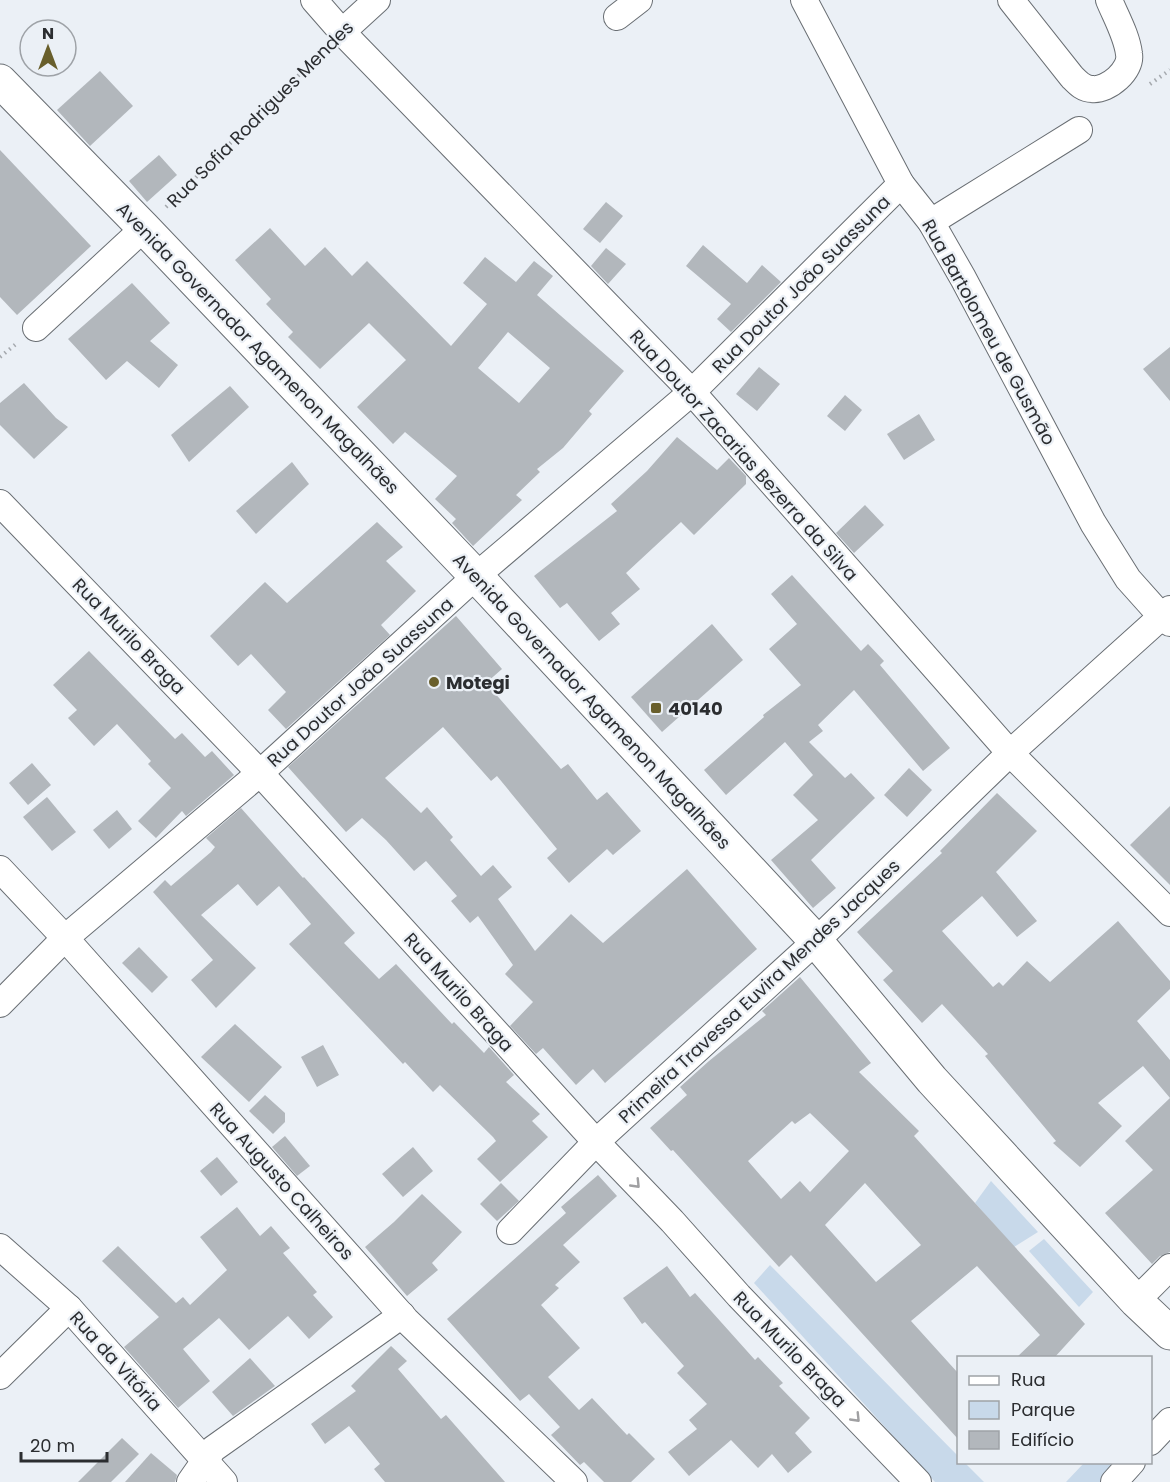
<svg xmlns="http://www.w3.org/2000/svg" width="1170" height="1482" font-family="Poppins,sans-serif">
  <style>
    .green { fill: #c8d9ea }
    .building { fill: #b2b7bc; fill-rule: evenodd }
    .lines { fill: none; stroke-linecap: round; stroke-linejoin: round }
    .street-casing { stroke: #696e73; stroke-width: 28 }
    .secondary-casing { stroke: #696e73; stroke-width: 35 }
    .path { stroke: #a5a9ae; stroke-width: 4; stroke-dasharray: 1.5 4.5; stroke-linecap: butt }
    .street { stroke: #fff; stroke-width: 26 }
    .secondary { stroke: #fff; stroke-width: 33 }
    .oneway { stroke: #a0a0a2 }
    .poi-dot { fill: #695f2c; stroke: #ebf0f6; stroke-width: 2 }
    .labels { text-anchor: middle; dominant-baseline: central; stroke-width: 4.5; stroke-linejoin: round; paint-order: stroke }
    .street-label { font-size: 18px; fill: #2b2d30; stroke: #ebf0f6 }
    .poi-label { font-size: 18px; font-weight: bold; fill: #2b2d30; stroke: #ebf0f6; text-anchor: start }
  </style>
  <rect width="100%" height="100%" fill="#ebf0f6"/>
  <!-- green -->
  <g class="green">
    <polygon points="991,1181 1038,1232 1014,1247 975,1203"/>
    <polygon points="1044,1239 1093,1292 1079,1307 1029,1251"/>
    <polygon points="770,1265 958,1456 958,1462 965,1463 984,1482 935,1482 754,1283"/>
    <polygon points="1084,1463 1121,1463 1104,1482 1066,1482"/>
  </g>
  <!-- building -->
  <g class="building">
    <polygon points="100,71 133,106 90,146 57,110"/>
    <polygon points="0,150 91,246 17,315 0,297"/>
    <polygon points="159,155 177,175 147,202 129,181"/>
    <polygon points="606,202 623,216 600,243 583,229"/>
    <path d="M270,228L305,266L325,247L352,276L367,261L451,346L487,304L463,283L485,257L516,282L534,261L553,276L537,295L624,371L589,411L592,414L563,448L537,469L540,472L516,495L522,500L473,546L452,523L456,519L435,499L457,476L405,432L393,444L357,407L406,360L369,323L320,369L288,337L293,332L266,304L271,299L235,260ZM508,332L550,368L519,403L478,368Z"/>
    <polygon points="703,245 747,283 762,265 781,282 731,332 717,319 731,304 686,266"/>
    <polygon points="606,248 626,264 608,284 591,266"/>
    <polygon points="132,283 170,323 150,341 178,365 159,388 127,361 106,380 68,339"/>
    <polygon points="1170,347 1170,401 1143,369"/>
    <polygon points="759,367 780,384 757,411 736,394"/>
    <polygon points="24,383 56,418 68,427 34,459 0,425 0,403"/>
    <polygon points="230,386 249,407 189,462 171,435"/>
    <polygon points="845,395 862,410 845,431 827,416"/>
    <polygon points="919,414 935,440 904,460 887,434"/>
    <polygon points="677,437 717,470 729,458 746,476 746,484 694,535 681,522 626,573 640,589 611,613 620,624 599,641 567,603 560,608 534,576 617,511 611,504 647,471"/>
    <polygon points="292,462 309,484 256,534 236,511"/>
    <polygon points="865,505 884,525 854,553 836,533"/>
    <polygon points="377,522 403,547 386,561 416,591 381,625 390,635 286,729 268,710 286,692 251,654 238,666 210,636 265,582 287,603"/>
    <polygon points="792,575 861,651 868,644 884,661 880,665 950,748 923,771 854,690 818,725 823,731 809,742 845,778 851,773 875,798 811,860 836,888 813,908 771,860 818,820 793,795 813,775 785,742 726,795 704,770 764,717 763,715 801,685 769,649 797,624 771,594"/>
    <polygon points="456,616 502,669 486,683 561,769 568,764 597,800 607,792 641,831 613,855 607,849 569,883 547,858 557,849 497,776 491,781 443,727 385,778 421,813 427,807 453,837 450,840 481,876 493,865 512,887 498,899 535,951 571,914 603,943 687,869 757,949 605,1083 593,1069 576,1085 543,1048 536,1054 510,1026 533,1002 505,974 513,965 478,916 470,923 451,901 457,896 426,861 414,871 386,840 362,818 346,832 288,767"/>
    <polygon points="712,624 743,660 662,732 631,697"/>
    <polygon points="89,651 175,739 182,733 205,757 212,751 234,775 186,816 182,811 156,838 138,821 171,788 148,764 151,761 117,724 94,746 68,718 77,710 53,685"/>
    <polygon points="32,763 51,785 28,805 9,783"/>
    <polygon points="909,768 932,790 907,817 884,795"/>
    <polygon points="997,793 1037,831 996,872 1037,921 1017,937 982,896 942,931 993,987 999,982 1003,986 1027,961 1050,982 1118,921 1170,981 1170,989 1137,1021 1170,1060 1170,1252 1160,1256 1152,1264 1105,1213 1153,1170 1125,1141 1170,1098 1143,1066 1098,1103 1122,1126 1080,1167 1053,1143 1056,1141 985,1056 988,1054 942,1004 922,1023 883,980 893,971 857,932 942,853 940,851"/>
    <polygon points="47,797 76,832 52,851 23,817"/>
    <polygon points="1170,806 1170,885 1130,845"/>
    <polygon points="241,808 303,878 304,877 355,933 344,943 379,979 396,964 452,1024 454,1022 484,1053 489,1047 514,1075 506,1082 540,1114 532,1121 548,1137 500,1182 477,1159 496,1141 493,1137 440,1085 433,1092 405,1062 403,1064 289,944 311,924 279,886 257,906 238,884 201,915 256,968 216,1008 191,980 213,960 153,892 165,880 171,886 211,852 215,847 206,838"/>
    <polygon points="117,810 132,829 109,849 93,830"/>
    <polygon points="139,947 168,977 152,993 122,963"/>
    <path d="M800,977L871,1063L859,1072L919,1131L914,1136L1085,1324L1054,1358H1016L1040,1335L977,1266L911,1321L958,1373V1439L791,1255L779,1267L673,1150L671,1151L650,1128L687,1095L680,1087L709,1061L766,1015L762,1011ZM810,1113L849,1151L810,1192L800,1181L781,1199L748,1161L792,1121L795,1124ZM865,1183L921,1245L876,1282L825,1225Z"/>
    <polygon points="235,1024 282,1067 249,1102 201,1057"/>
    <polygon points="323,1045 339,1075 317,1087 301,1057"/>
    <polygon points="265,1095 285,1113 285,1122 273,1134 249,1111"/>
    <polygon points="285,1136 310,1166 297,1176 272,1147"/>
    <polygon points="413,1147 433,1171 403,1197 382,1174"/>
    <polygon points="217,1157 238,1182 221,1196 200,1171"/>
    <polygon points="598,1175 617,1196 563,1245 580,1262 555,1285 559,1288 541,1305 580,1348 548,1377 579,1410 592,1398 627,1435 629,1433 655,1459 631,1482 604,1482 584,1462 580,1465 551,1435 560,1427 529,1394 520,1401 447,1319 566,1213 561,1207"/>
    <polygon points="501,1183 519,1201 497,1221 480,1204"/>
    <polygon points="422,1194 462,1232 432,1263 438,1270 407,1296 365,1247 394,1222"/>
    <polygon points="237,1207 260,1236 271,1226 290,1248 283,1253 317,1292 313,1295 333,1317 309,1339 288,1316 249,1350 219,1318 183,1349 210,1381 178,1408 124,1347 159,1317 102,1261 118,1246 176,1303 183,1297 190,1305 227,1270 200,1237"/>
    <polygon points="667,1266 690,1297 695,1293 755,1360 758,1357 783,1383 779,1386 810,1418 795,1433 812,1452 788,1473 772,1454 758,1468 731,1440 689,1476 668,1452 697,1429 689,1420 707,1404 677,1373 684,1366 645,1322 642,1324 623,1298"/>
    <polygon points="391,1346 407,1361 398,1369 441,1419 446,1415 505,1482 385,1482 374,1469 380,1464 349,1426 325,1444 311,1424 356,1391 351,1386"/>
    <polygon points="250,1358 275,1386 233,1416 212,1392"/>
    <polygon points="122,1438 139,1454 111,1482 78,1482"/>
    <polygon points="151,1453 177,1475 175,1482 125,1482"/>
  </g>
  <g class="lines">
    <!-- street casing -->
    <g class="street-casing">
      <g id="street">
        <polyline points="314,0 342,32 692,392 1010,753 1170,913"/>
        <polyline points="804,0 901,184 931,222 963,278 1093,523 1128,579 1162,617 1170,623"/>
        <path d="M1011,0L1072,77C1078,83 1083,89 1092,89C1108,91 1132,70 1129,54C1127,36 1116,17 1109,0"/>
        <polyline points="617,17 639,0"/>
        <polyline points="342,32 377,0"/>
        <polyline points="931,222 1079,130"/>
        <polyline points="36,328 144,228"/>
        <polyline points="0,503 260,773 596,1142 672,1221 739,1296 918,1482"/>
        <polyline points="0,869 65,938 406,1320 574,1482"/>
        <polyline points="0,1004 65,938 260,773 476,576 692,392 901,184"/>
        <polyline points="510,1231 596,1142 816,941 1010,753 1170,609"/>
        <polyline points="0,1247 69,1308 224,1482"/>
        <polyline points="1136,1301 1170,1267"/>
        <polyline points="0,1376 69,1308"/>
        <polyline points="1150,1442 1170,1421"/>
        <polyline points="190,1482 213,1449 402,1315"/>
        <polyline points="1114,1482 1132,1462"/>
      </g>
    </g>
    <!-- secondary casing -->
    <g class="secondary-casing">
      <polyline id="secondary" points="0,81 144,228 476,576 816,941 932,1080 1136,1301 1170,1333"/>
    </g>
    <!-- path -->
    <g class="path">
      <polyline points="1150,84 1170,70"/>
      <polyline points="166,207 323,51"/>
      <polyline points="0,357 16,344"/>
    </g>
    <!-- street -->
    <use href="#street" class="street"/>
    <!-- secondary -->
    <use href="#secondary" class="secondary"/>
  </g>
  <!-- one-way arrows -->
  <defs><path id="oneway-chevron" d="M-2-3.5L2.5 0L-2 3.5" fill="none" stroke-width="1.6" stroke-linecap="round" stroke-linejoin="round" transform="scale(1.5)"/></defs>
  <g class="oneway">
    <use href="#oneway-chevron" transform="translate(636 1184) rotate(46)"/>
    <use href="#oneway-chevron" transform="translate(856 1418) rotate(46)"/>
  </g>
  <!-- markers -->
  <g class="poi-dot">
    <circle cx="434" cy="682" r="6"/>
    <rect x="650" y="702" width="12" height="12" rx="3"/>
  </g>
  <g class="labels">
    <!-- street labels -->
    <g class="street-label">
      <text transform="translate(260 114) rotate(-45)">Rua Sofia Rodrigues Mendes</text>
      <text transform="translate(801 284) rotate(-45)">Rua Doutor João Suassuna</text>
      <text transform="translate(989 332) rotate(61)">Rua Bartolomeu de Gusmão</text>
      <text transform="translate(258 348) rotate(46)">Avenida Governador Agamenon Magalhães</text>
      <text transform="translate(744 455) rotate(48)">Rua Doutor Zacarias Bezerra da Silva</text>
      <text transform="translate(129 636) rotate(46)">Rua Murilo Braga</text>
      <text transform="translate(360 682) rotate(-42)">Rua Doutor João Suassuna</text>
      <text transform="translate(592 701) rotate(47)">Avenida Governador Agamenon Magalhães</text>
      <text transform="translate(759 991) rotate(-43)">Primeira Travessa Euvira Mendes Jacques</text>
      <text transform="translate(459 992) rotate(48)">Rua Murilo Braga</text>
      <text transform="translate(282 1181) rotate(48)">Rua Augusto Calheiros</text>
      <text transform="translate(790 1349) rotate(46)">Rua Murilo Braga</text>
      <text transform="translate(116 1361) rotate(48)">Rua da Vitória</text>
    </g>
    <!-- poi labels -->
    <g class="poi-label">
      <text x="446" y="682">Motegi</text>
      <text x="668" y="708">40140</text>
    </g>
  </g>
  <!-- legend -->
  <rect x="957" y="1356" width="195" height="108" fill="#ebf0f6" stroke="#9ea2a7" stroke-width="1.5"/>
  <rect x="969" y="1376" width="30" height="9" fill="#ffffff" stroke="#9ea2a7" stroke-width="1.5"/>
  <text x="1011" y="1386" font-size="18" fill="#2b2d30">Rua</text>
  <rect x="969" y="1401" width="30" height="18" fill="#c8d9ea" stroke="#9ea2a7" stroke-width="1.5"/>
  <text x="1011" y="1416" font-size="18" fill="#2b2d30">Parque</text>
  <rect x="969" y="1431" width="30" height="18" fill="#b2b7bc" stroke="#9ea2a7" stroke-width="1.5"/>
  <text x="1011" y="1446" font-size="18" fill="#2b2d30">Edifício</text>
  <!-- north arrow -->
  <g transform="translate(48 48)"><circle r="28" fill="#ebf0f6" stroke="#9ea2a7" stroke-width="1.5"/>
  <path d="M0-4.5L10 22L0 15L-10 22Z" fill="#695f2c"/>
  <text y="-9" font-size="16" font-weight="bold" text-anchor="middle" fill="#2b2d30">N</text>
  </g>
  <!-- scale -->
  <path d="M21 1452v9h86v-9" fill="none" stroke="#2b2d30" stroke-width="3"/>
  <text x="30" y="1452" font-size="18" fill="#2b2d30" stroke="#ebf0f6" stroke-width="4.5" paint-order="stroke">20 m</text>
</svg>
